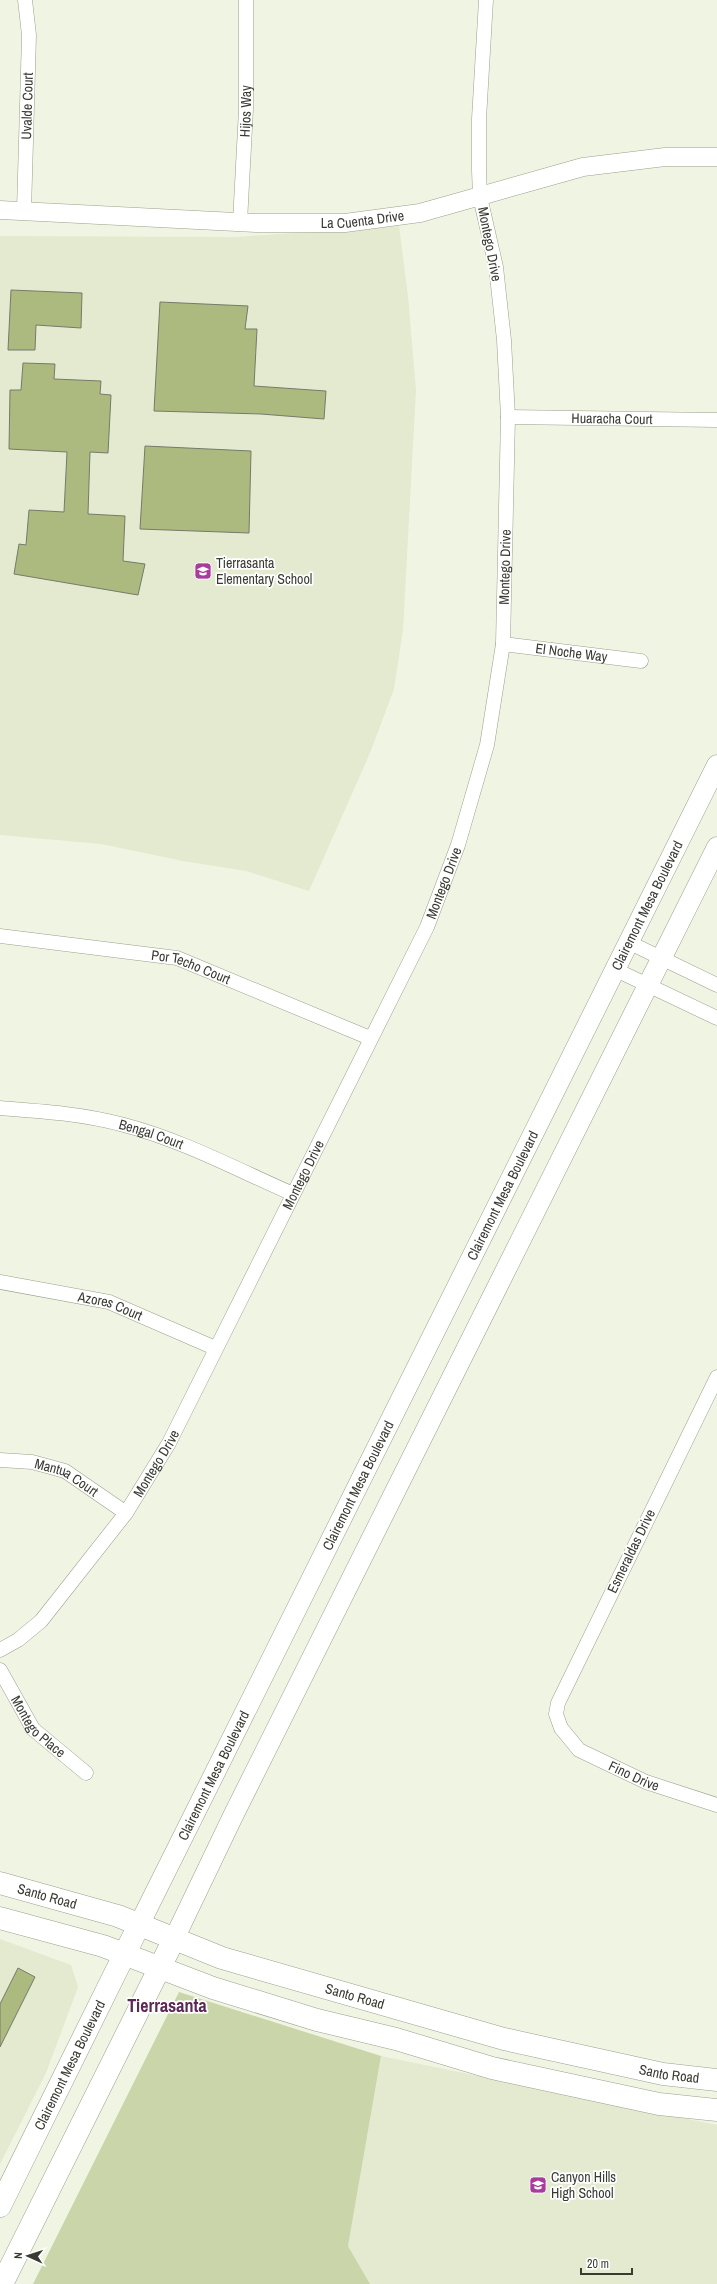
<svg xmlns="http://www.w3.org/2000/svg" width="717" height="2284" font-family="'Archivo Narrow',sans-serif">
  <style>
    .built { fill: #e3ead0 }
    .green { fill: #cad5a9 }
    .building { fill: #acba80; stroke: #767a6a }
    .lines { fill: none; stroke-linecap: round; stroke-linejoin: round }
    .minor-casing { stroke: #9ba08e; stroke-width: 15 }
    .tertiary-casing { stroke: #9ba08e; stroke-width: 19 }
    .secondary-casing { stroke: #9ba08e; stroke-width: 21 }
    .primary-casing { stroke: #9ba08e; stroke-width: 23 }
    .minor { stroke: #fff; stroke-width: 14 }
    .tertiary { stroke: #fff; stroke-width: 18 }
    .secondary { stroke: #fff; stroke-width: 20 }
    .primary { stroke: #fff; stroke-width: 22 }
    .labels { text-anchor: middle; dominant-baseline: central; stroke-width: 3.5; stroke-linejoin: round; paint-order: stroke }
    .street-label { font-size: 14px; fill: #393b33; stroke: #fff }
    .poi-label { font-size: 14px; fill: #393b33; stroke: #fff; text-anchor: start }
    .district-label { font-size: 18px; font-weight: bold; fill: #5c2856; stroke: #fff }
  </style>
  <rect width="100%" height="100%" fill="#eff5e2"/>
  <!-- built -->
  <g class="built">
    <polygon points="399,226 408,296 416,390 403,630 394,689 370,753 309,891 246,871 183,861 101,844 0,835 0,236 235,237"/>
    <polygon points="0,1939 71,1965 78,1987 46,2073 0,2164"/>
    <polygon points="381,2056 717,2125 717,2284 370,2284 348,2246"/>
  </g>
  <!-- green -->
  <polygon class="green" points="179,1992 381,2056 348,2246 370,2284 33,2284"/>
  <!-- building -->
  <g class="building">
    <polygon points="11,290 82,293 81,328 36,325 35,350 8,350"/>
    <polygon points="160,302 248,306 245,329 257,329 254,386 326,391 324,419 261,414 154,411"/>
    <polygon points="23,363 55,364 54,379 101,381 100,394 111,395 108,453 90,452 88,514 125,516 123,561 145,564 138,595 14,574 19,544 26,545 29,510 64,512 67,452 9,449 10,390 21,390"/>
    <polygon points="145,446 251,451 249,533 140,529"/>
    <polygon points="18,1968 35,1977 0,2047 0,2004"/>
  </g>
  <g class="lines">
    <!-- minor casing -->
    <g class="minor-casing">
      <g id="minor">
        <path id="s1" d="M24,211L29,35L25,0"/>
        <path id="s2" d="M240,222L246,109V0"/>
        <path id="s3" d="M508,417L717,420"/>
        <path id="s4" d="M503,644L641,661"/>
        <path id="s5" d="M0,936L177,958L370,1038"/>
        <polyline points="628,942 717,985"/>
        <polyline points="614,969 717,1018"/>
        <path id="s6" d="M0,1108C41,1111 84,1114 124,1125C182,1140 238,1170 293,1194"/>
        <path id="s7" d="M0,1282L109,1302L215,1348"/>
        <path id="s8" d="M717,1377L558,1703L556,1714L561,1728L579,1750L646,1782L717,1805"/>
        <path id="s9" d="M0,1460L32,1462L65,1471L126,1513"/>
        <path id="s10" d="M0,1650L18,1640L41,1621L126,1513L169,1443L427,927L458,845L487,745L503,644L508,417L504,340L496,267L480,197L479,170V119L486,0"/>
        <path id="s11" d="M0,1670L33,1729L86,1773"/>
      </g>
    </g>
    <!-- tertiary casing -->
    <g class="tertiary-casing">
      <g id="tertiary">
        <path id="s12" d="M0,210L256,223H345L420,213L583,167L665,157H717"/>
      </g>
    </g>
    <!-- secondary casing -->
    <g class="secondary-casing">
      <g id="secondary">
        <path id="s13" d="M139,1925L717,765"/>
        <polyline points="175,1937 233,1816 717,847"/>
      </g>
    </g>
    <!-- primary casing -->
    <g class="primary-casing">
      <g id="primary">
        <path id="s14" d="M0,1883L118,1916L222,1958L504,2039L663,2074L717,2080"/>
        <polyline points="0,1918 103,1946 213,1988 317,2020 396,2039 492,2068 659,2104 717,2110"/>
        <path id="s15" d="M0,2206L139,1925"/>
        <polyline points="2,2284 175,1937"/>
      </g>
    </g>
    <!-- minor -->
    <use href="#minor" class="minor"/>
    <!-- tertiary -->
    <use href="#tertiary" class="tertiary"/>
    <!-- secondary -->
    <use href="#secondary" class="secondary"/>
    <!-- primary -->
    <use href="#primary" class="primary"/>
  </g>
  <!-- icons -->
  <defs>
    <g id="school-square" transform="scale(0.9)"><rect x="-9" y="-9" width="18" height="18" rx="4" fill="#a73c9d" stroke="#fff"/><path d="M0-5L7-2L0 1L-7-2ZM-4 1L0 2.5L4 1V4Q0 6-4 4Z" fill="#fff"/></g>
  </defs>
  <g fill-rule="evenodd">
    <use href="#school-square" x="203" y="571"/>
    <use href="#school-square" x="538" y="2185"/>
  </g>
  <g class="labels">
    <!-- street labels -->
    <g class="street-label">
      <text stroke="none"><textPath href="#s1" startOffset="105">Uvalde Court</textPath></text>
      <text stroke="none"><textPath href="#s2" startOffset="111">Hijos Way</textPath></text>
      <text stroke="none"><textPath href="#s12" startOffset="363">La Cuenta Drive</textPath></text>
      <text transform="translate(490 244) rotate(79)">Montego Drive</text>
      <text stroke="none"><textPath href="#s3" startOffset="104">Huaracha Court</textPath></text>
      <text stroke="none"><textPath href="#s10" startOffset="1218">Montego Drive</textPath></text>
      <text stroke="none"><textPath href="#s4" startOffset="69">El Noche Way</textPath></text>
      <text stroke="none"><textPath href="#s10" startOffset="894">Montego Drive</textPath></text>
      <text stroke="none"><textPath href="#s13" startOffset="1139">Clairemont Mesa Boulevard</textPath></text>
      <text stroke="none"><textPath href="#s5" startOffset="194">Por Techo Court</textPath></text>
      <text stroke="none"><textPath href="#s6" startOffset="154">Bengal Court</textPath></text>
      <text stroke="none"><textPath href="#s10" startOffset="570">Montego Drive</textPath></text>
      <text stroke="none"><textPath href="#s13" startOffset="815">Clairemont Mesa Boulevard</textPath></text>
      <text stroke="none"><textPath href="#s7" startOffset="113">Azores Court</textPath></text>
      <text stroke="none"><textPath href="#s10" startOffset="246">Montego Drive</textPath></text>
      <text stroke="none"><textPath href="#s9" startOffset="70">Mantua Court</textPath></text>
      <text stroke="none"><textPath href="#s13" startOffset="491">Clairemont Mesa Boulevard</textPath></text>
      <text transform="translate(631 1551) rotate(-64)">Esmeraldas Drive</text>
      <text stroke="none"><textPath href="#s11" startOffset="69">Montego Place</textPath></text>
      <text stroke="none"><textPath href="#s8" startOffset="478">Fino Drive</textPath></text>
      <text stroke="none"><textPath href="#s13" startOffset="167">Clairemont Mesa Boulevard</textPath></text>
      <text stroke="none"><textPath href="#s14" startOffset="49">Santo Road</textPath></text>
      <text stroke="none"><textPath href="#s14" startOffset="373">Santo Road</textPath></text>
      <text stroke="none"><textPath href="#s15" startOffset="157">Clairemont Mesa Boulevard</textPath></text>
      <text stroke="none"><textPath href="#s14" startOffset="697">Santo Road</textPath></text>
    </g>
    <!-- poi labels -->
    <g class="poi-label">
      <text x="216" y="563">Tierrasanta<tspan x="216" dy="16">Elementary School</tspan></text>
      <text x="551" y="2177">Canyon Hills<tspan x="551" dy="16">High School</tspan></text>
    </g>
    <!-- district labels -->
    <g class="district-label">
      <text x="167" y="2005">Tierrasanta</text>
    </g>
  </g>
  <!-- north arrow -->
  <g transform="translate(28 2256) rotate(273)" stroke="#ffffff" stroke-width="3" paint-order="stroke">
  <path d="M0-3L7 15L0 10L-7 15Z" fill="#393b33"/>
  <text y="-6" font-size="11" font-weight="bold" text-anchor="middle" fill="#393b33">N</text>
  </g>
  <!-- scale -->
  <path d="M581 2268v6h51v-6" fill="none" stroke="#393b33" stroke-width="2"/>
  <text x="587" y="2268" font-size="12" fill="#393b33" stroke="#ffffff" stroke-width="3" paint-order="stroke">20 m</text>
</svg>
